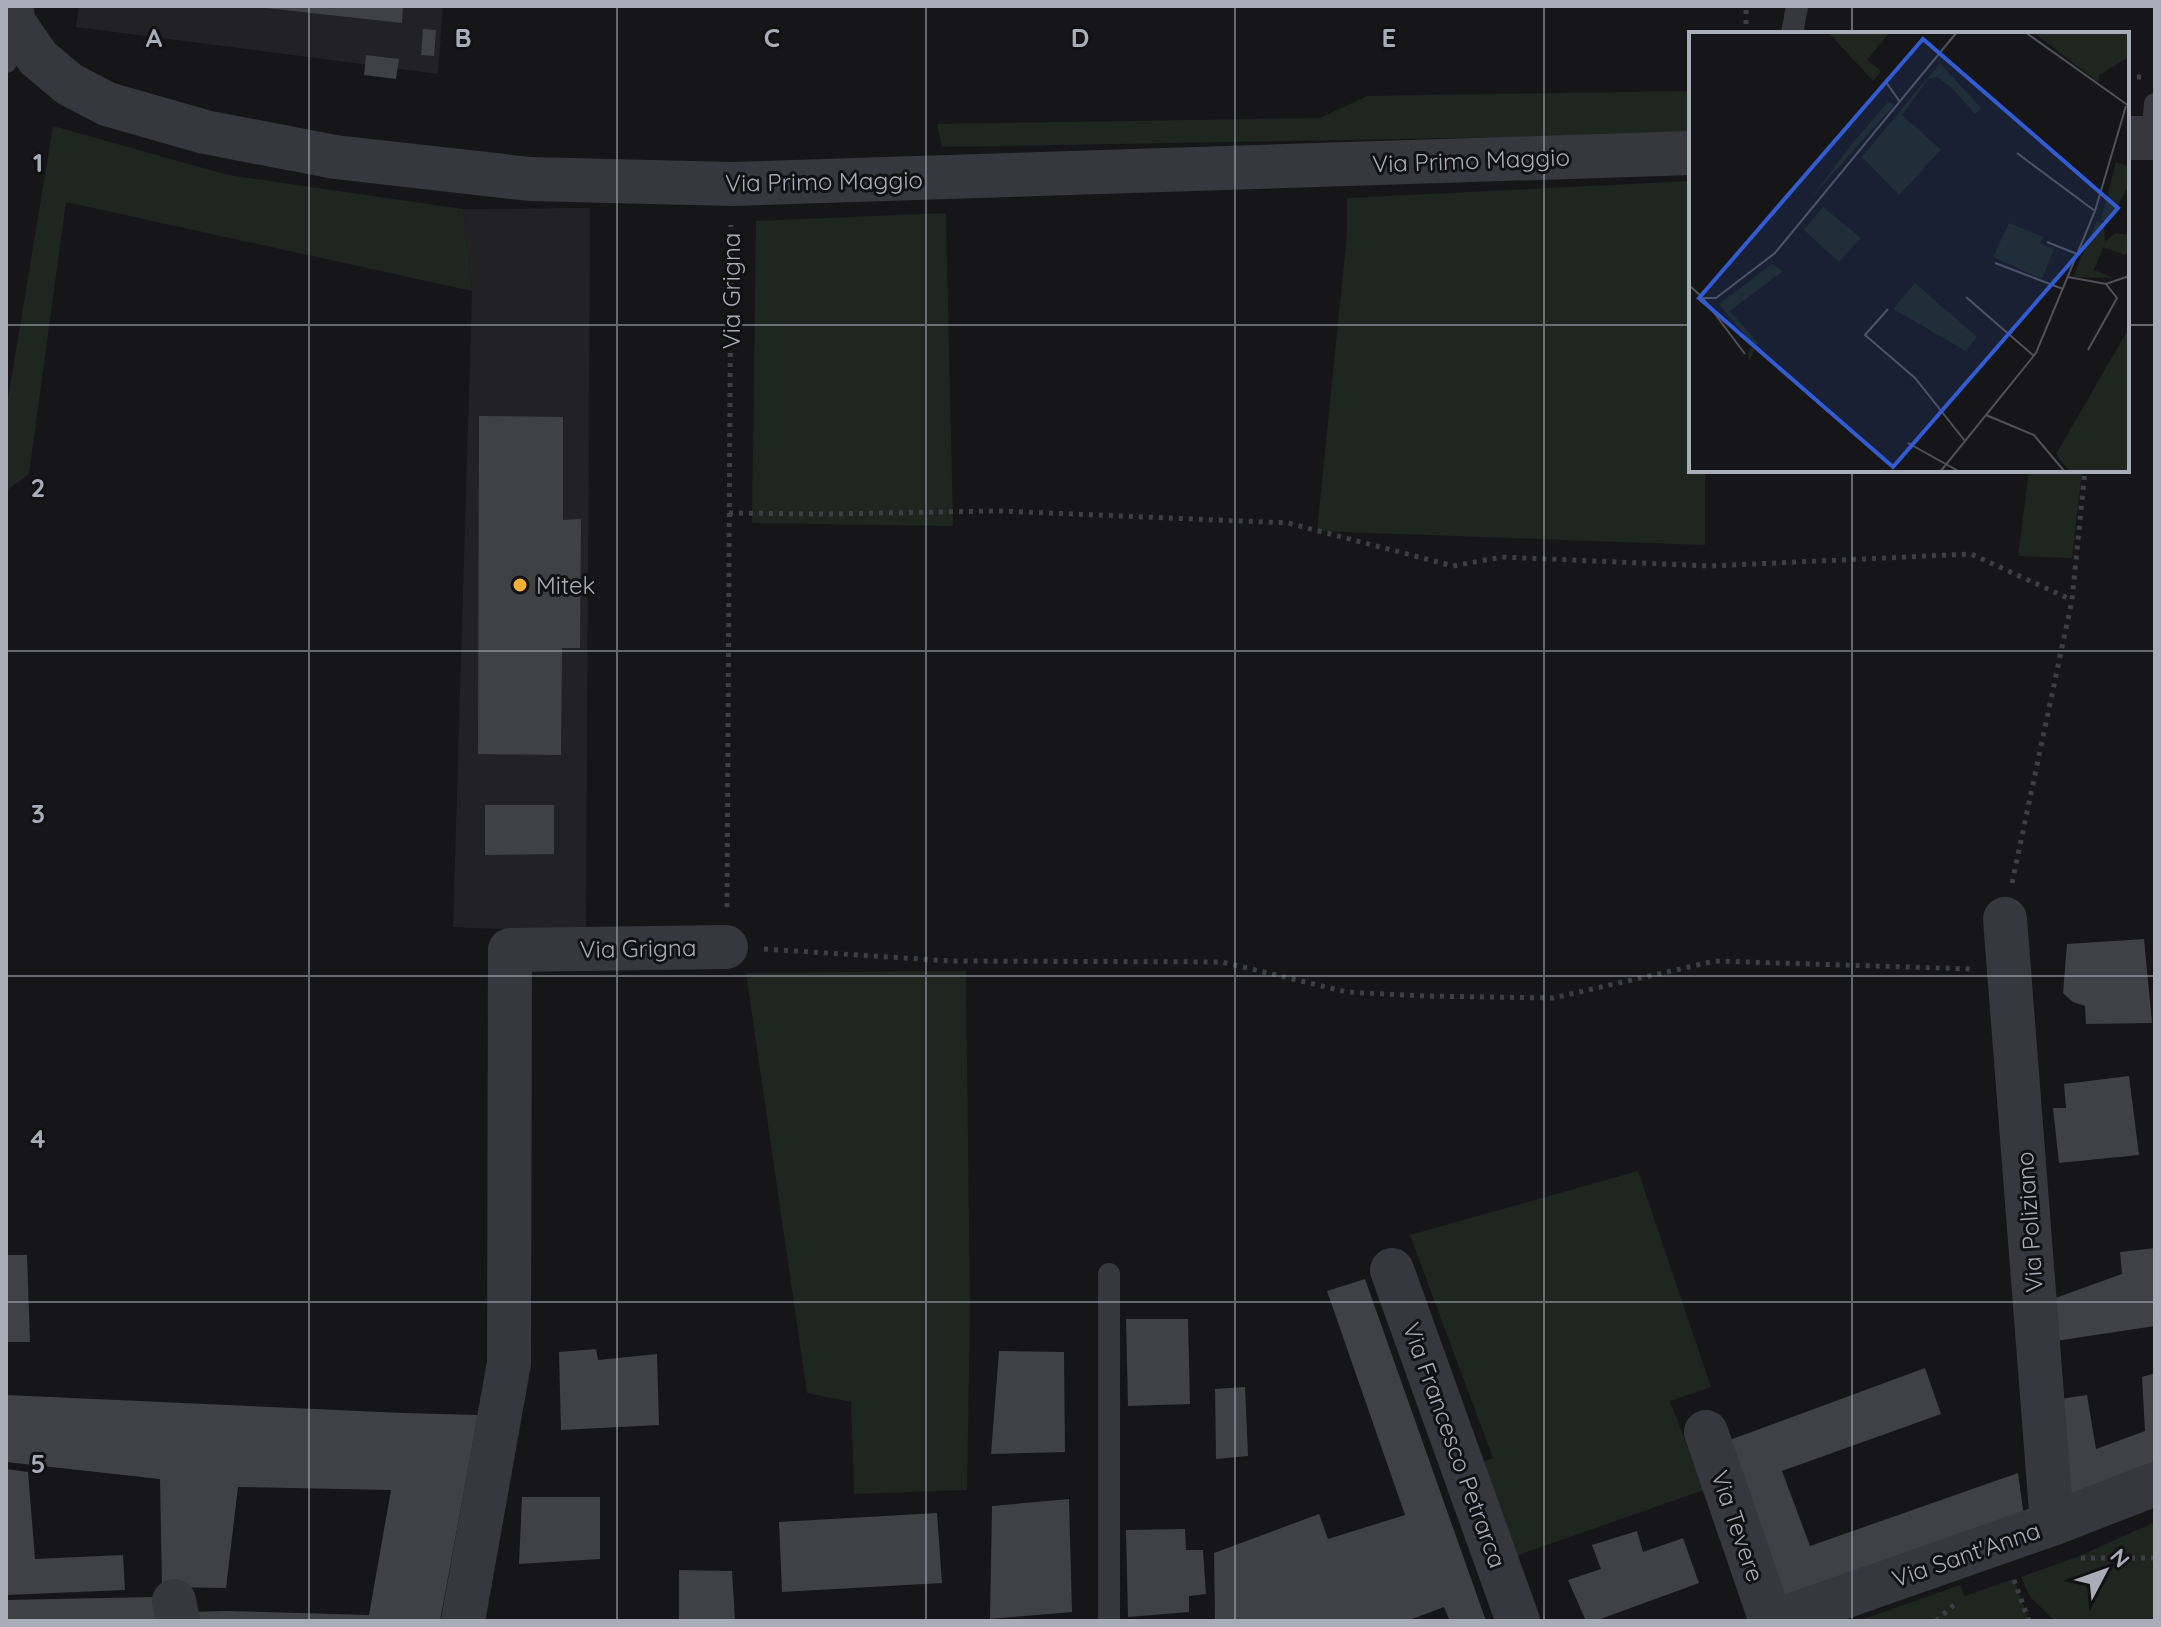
<svg xmlns="http://www.w3.org/2000/svg" width="2161" height="1627" font-family="Quicksand,sans-serif">
  <style>
    .built { fill: #222225 }
    .green { fill: #1e261f }
    .building { fill: #404145 }
    .lines { fill: none; stroke-linecap: round; stroke-linejoin: round }
    .path { stroke: #3d3f44; stroke-width: 5; stroke-dasharray: 4 6; stroke-linecap: butt }
    .service { stroke: #37383d; stroke-width: 22 }
    .minor { stroke: #37383d; stroke-width: 44 }
    .tertiary { stroke: #37383d; stroke-width: 44 }
    .grid { fill: none; stroke: #a8adb8; stroke-width: 2; stroke-opacity: 0.55 }
    .poi-dot { fill: #f2b134; stroke: #111113; stroke-width: 3 }
    .labels { text-anchor: middle; dominant-baseline: central; stroke-width: 6; stroke-linejoin: round; paint-order: stroke }
    .street-label { font-size: 24px; fill: #a8adb8; stroke: #111113 }
    .poi-label { font-size: 24px; fill: #a8adb8; stroke: #111113; text-anchor: start }
    .inset-road { fill: none; stroke: #505258; stroke-width: 2 }
    .view { fill: #325cd3; fill-opacity: 0.15; stroke: #325cd3; stroke-width: 4 }
    .inset-edge { fill: none; stroke: #a8adb8; stroke-width: 4 }
    .grid-label { font-size: 26px; text-anchor: middle; font-weight: bold; fill: #a8adb8; stroke: #111113; stroke-width: 6; stroke-linejoin: round; paint-order: stroke }
  </style>
  <rect width="100%" height="100%" fill="#161618"/>
  <!-- built -->
  <g class="built">
    <polygon points="79,6 443,6 438,74 76,27"/>
    <polygon points="590,208 586,933 453,927 472,291 463,209"/>
  </g>
  <!-- green -->
  <g class="green">
    <polygon points="1691,91 1691,134 942,147 937,124 1320,118 1367,96"/>
    <polygon points="53,126 228,175 463,209 472,291 66,202 29,474 6,491 6,411"/>
    <polygon points="1691,181 1691,470 1705,470 1705,545 1317,531 1347,234 1347,198"/>
    <polygon points="946,213 953,526 752,523 756,221"/>
    <polygon points="2029,470 2082,470 2072,558 2018,556"/>
    <polygon points="966,971 970,1311 967,1490 854,1494 851,1402 807,1393 746,973"/>
    <polygon points="1638,1171 1711,1387 1670,1401 1704,1490 1510,1558 1478,1464 1493,1458 1410,1235"/>
    <polygon points="2155,1522 2155,1621 2055,1621 2030,1597 2021,1577 2077,1557"/>
    <polygon points="2014,1579 2029,1621 1858,1621 1960,1585 1964,1596"/>
  </g>
  <!-- building -->
  <g class="building">
    <polygon points="266,6 403,6 402,23 266,8"/>
    <polygon points="423,29 436,30 434,56 421,55"/>
    <polygon points="366,55 399,59 396,79 364,75"/>
    <polygon points="479,416 563,417 563,520 581,519 580,648 562,648 561,755 478,754"/>
    <polygon points="485,805 554,805 554,854 485,855"/>
    <polygon points="2144,939 2152,1023 2086,1024 2085,1006 2073,1002 2063,993 2067,944"/>
    <polygon points="2129,1076 2139,1155 2059,1163 2053,1108 2066,1108 2064,1084"/>
    <polygon points="2155,1248 2155,1326 2049,1342 2047,1301 2122,1274 2120,1252"/>
    <polygon points="6,1255 27,1255 30,1342 6,1342"/>
    <polygon points="1365,1279 1486,1621 1450,1621 1444,1607 1407,1621 1215,1621 1214,1553 1319,1514 1328,1539 1405,1515 1327,1291"/>
    <polygon points="1126,1319 1188,1319 1190,1404 1128,1406"/>
    <polygon points="596,1349 598,1360 657,1354 659,1425 561,1430 559,1352"/>
    <polygon points="999,1351 1064,1352 1065,1452 991,1454"/>
    <polygon points="1925,1368 1941,1414 1782,1471 1810,1546 2018,1473 2024,1517 1787,1603 1727,1441"/>
    <polygon points="2155,1373 2155,1471 2061,1507 2053,1400 2087,1395 2096,1449 2145,1431 2142,1377"/>
    <polygon points="1245,1387 1248,1456 1216,1459 1215,1389"/>
    <polygon points="6,1395 404,1413 478,1415 440,1621 188,1621 186,1612 226,1611 369,1615 391,1490 238,1487 226,1588 162,1587 160,1479 6,1462"/>
    <polygon points="6,1469 28,1472 35,1559 123,1555 125,1590 6,1595"/>
    <polygon points="522,1497 600,1497 600,1559 519,1564"/>
    <polygon points="1069,1499 1072,1612 990,1619 992,1506"/>
    <polygon points="937,1513 942,1583 782,1592 779,1522"/>
    <polygon points="1185,1529 1186,1550 1203,1550 1206,1594 1189,1596 1189,1612 1128,1617 1126,1530"/>
    <polygon points="1637,1531 1643,1552 1683,1538 1699,1583 1595,1621 1586,1621 1568,1580 1601,1569 1592,1545"/>
    <polygon points="679,1570 732,1571 735,1621 679,1621"/>
    <polygon points="154,1597 159,1621 6,1621 6,1600"/>
  </g>
  <g class="lines">
    <!-- path -->
    <g class="path">
      <polyline points="1746,34 1746,6"/>
      <polyline points="2127,77 2142,77"/>
      <polyline points="729,513 822,514 1000,511 1288,523 1453,566 1502,557 1710,566 1971,554 2072,600"/>
      <polyline points="2012,883 2072,600 2085,470"/>
      <polyline points="727,907 731,225"/>
      <polyline points="764,949 951,961 1222,962 1347,992 1424,996 1553,998 1715,961 1970,969"/>
      <polyline points="2081,1558 2155,1558"/>
      <polyline points="2014,1580 2029,1621"/>
      <polyline points="1936,1621 1956,1603"/>
    </g>
    <!-- service -->
    <g class="service">
      <polyline points="1792,34 1797,6"/>
      <polyline points="6,62 14,24"/>
      <polyline points="2152,138 2155,104"/>
      <polyline points="1109,1274 1109,1621"/>
    </g>
    <!-- minor -->
    <g class="minor">
      <polyline points="2005,919 2052,1524"/>
      <polyline points="1392,1270 1518,1621"/>
      <polyline points="1706,1432 1771,1621"/>
      <polyline points="174,1601 178,1621"/>
      <polyline points="463,1621 509,1363 510,950 726,947"/>
      <polyline points="1775,1621 2052,1524 2155,1484"/>
    </g>
    <!-- tertiary -->
    <g class="tertiary">
      <polyline points="11,6 14,23 38,58 69,84 107,104 205,132 335,157 530,179 732,184 1691,153"/>
      <polyline points="2127,138 2155,138"/>
    </g>
  </g>
  <!-- grid -->
  <path class="grid" d="M309,6V1621M617,6V1621M926,6V1621M1235,6V1621M1544,6V1621M1852,6V34M6,325H1691M2127,325H2155M1852,470V1621M6,651H2155M6,976H2155M6,1302H2155"/>
  <!-- markers -->
  <circle class="poi-dot" cx="520" cy="585" r="8"/>
  <g class="labels">
    <!-- street labels -->
    <g class="street-label">
      <text transform="translate(1471 160) rotate(-2)">Via Primo Maggio</text>
      <text transform="translate(824 181) rotate(-1)">Via Primo Maggio</text>
      <text transform="translate(731 291) rotate(-90)">Via Grigna</text>
      <text transform="translate(638 948) rotate(-1)">Via Grigna</text>
      <text transform="translate(2029 1222) rotate(-94)">Via Poliziano</text>
      <text transform="translate(1455 1445) rotate(70)">Via Francesco Petrarca</text>
      <text transform="translate(1738 1526) rotate(71)">Via Tevere</text>
      <text transform="translate(1966 1554) rotate(-19)">Via Sant'Anna</text>
    </g>
    <!-- poi labels -->
    <g class="poi-label">
      <text x="536" y="585">Mitek</text>
    </g>
  </g>
  <!-- overview -->
  <g transform="translate(1689 32)">
    <rect width="440" height="440" fill="#161618"/>
    <path d="M139,0H201L178,28L192,39L184,49ZM344,0H440V25L410,43L409,50ZM251,31L292,76L286,82L262,55L248,45L239,47L213,83L252,118L210,163L173,125ZM199,70L205,73L122,166L163,112ZM427,130L440,135V152L424,184L412,189ZM134,175L172,206L150,230L115,198ZM408,189L415,192L416,210L426,201L440,203V218L436,223L414,215L405,238L425,246L384,245ZM320,191L354,205L351,212L365,217L353,247L304,225ZM83,232L94,239L41,279L69,311L60,329L59,321L65,314L30,272ZM226,251L288,305L277,319L204,277ZM440,296V440H381L367,422Z" fill="#1e261f"/>
    <path class="inset-road" d="M336,0L440,74M211,70L197,50L234,6L250,22M328,121L406,179M358,210L388,222M306,231L374,257M379,245L417,252L440,244M0,253L14,266H27L86,221L268,0M277,265L345,324M14,266L56,322M199,277L176,303L226,346L276,409M399,318L428,266L417,252M297,383L345,403L376,440M219,411L271,440M251,440L347,321L406,179L437,74"/>
    <path class="view" d="M234,7L429,176L204,435L10,266Z"/>
    <rect width="440" height="440" class="inset-edge"/>
  </g>
  <g class="grid-label">
    <text x="154" y="47">A</text>
    <text x="463" y="47">B</text>
    <text x="772" y="47">C</text>
    <text x="1080" y="47">D</text>
    <text x="1389" y="47">E</text>
    <text x="38" y="172">1</text>
    <text x="38" y="497">2</text>
    <text x="38" y="823">3</text>
    <text x="38" y="1148">4</text>
    <text x="38" y="1473">5</text>
  </g>
  <!-- border -->
  <rect width="2161" height="1627" fill="none" stroke="#a8adb8" stroke-width="16"/>
  <!-- north arrow -->
  <g transform="translate(2105 1571) rotate(49)" stroke="#111113" stroke-width="6" paint-order="stroke">
  <path d="M0-6L14 30L0 20L-14 30Z" fill="#a8adb8"/>
  <text y="-12" font-size="22" font-weight="bold" text-anchor="middle" fill="#a8adb8">N</text>
  </g>
</svg>
